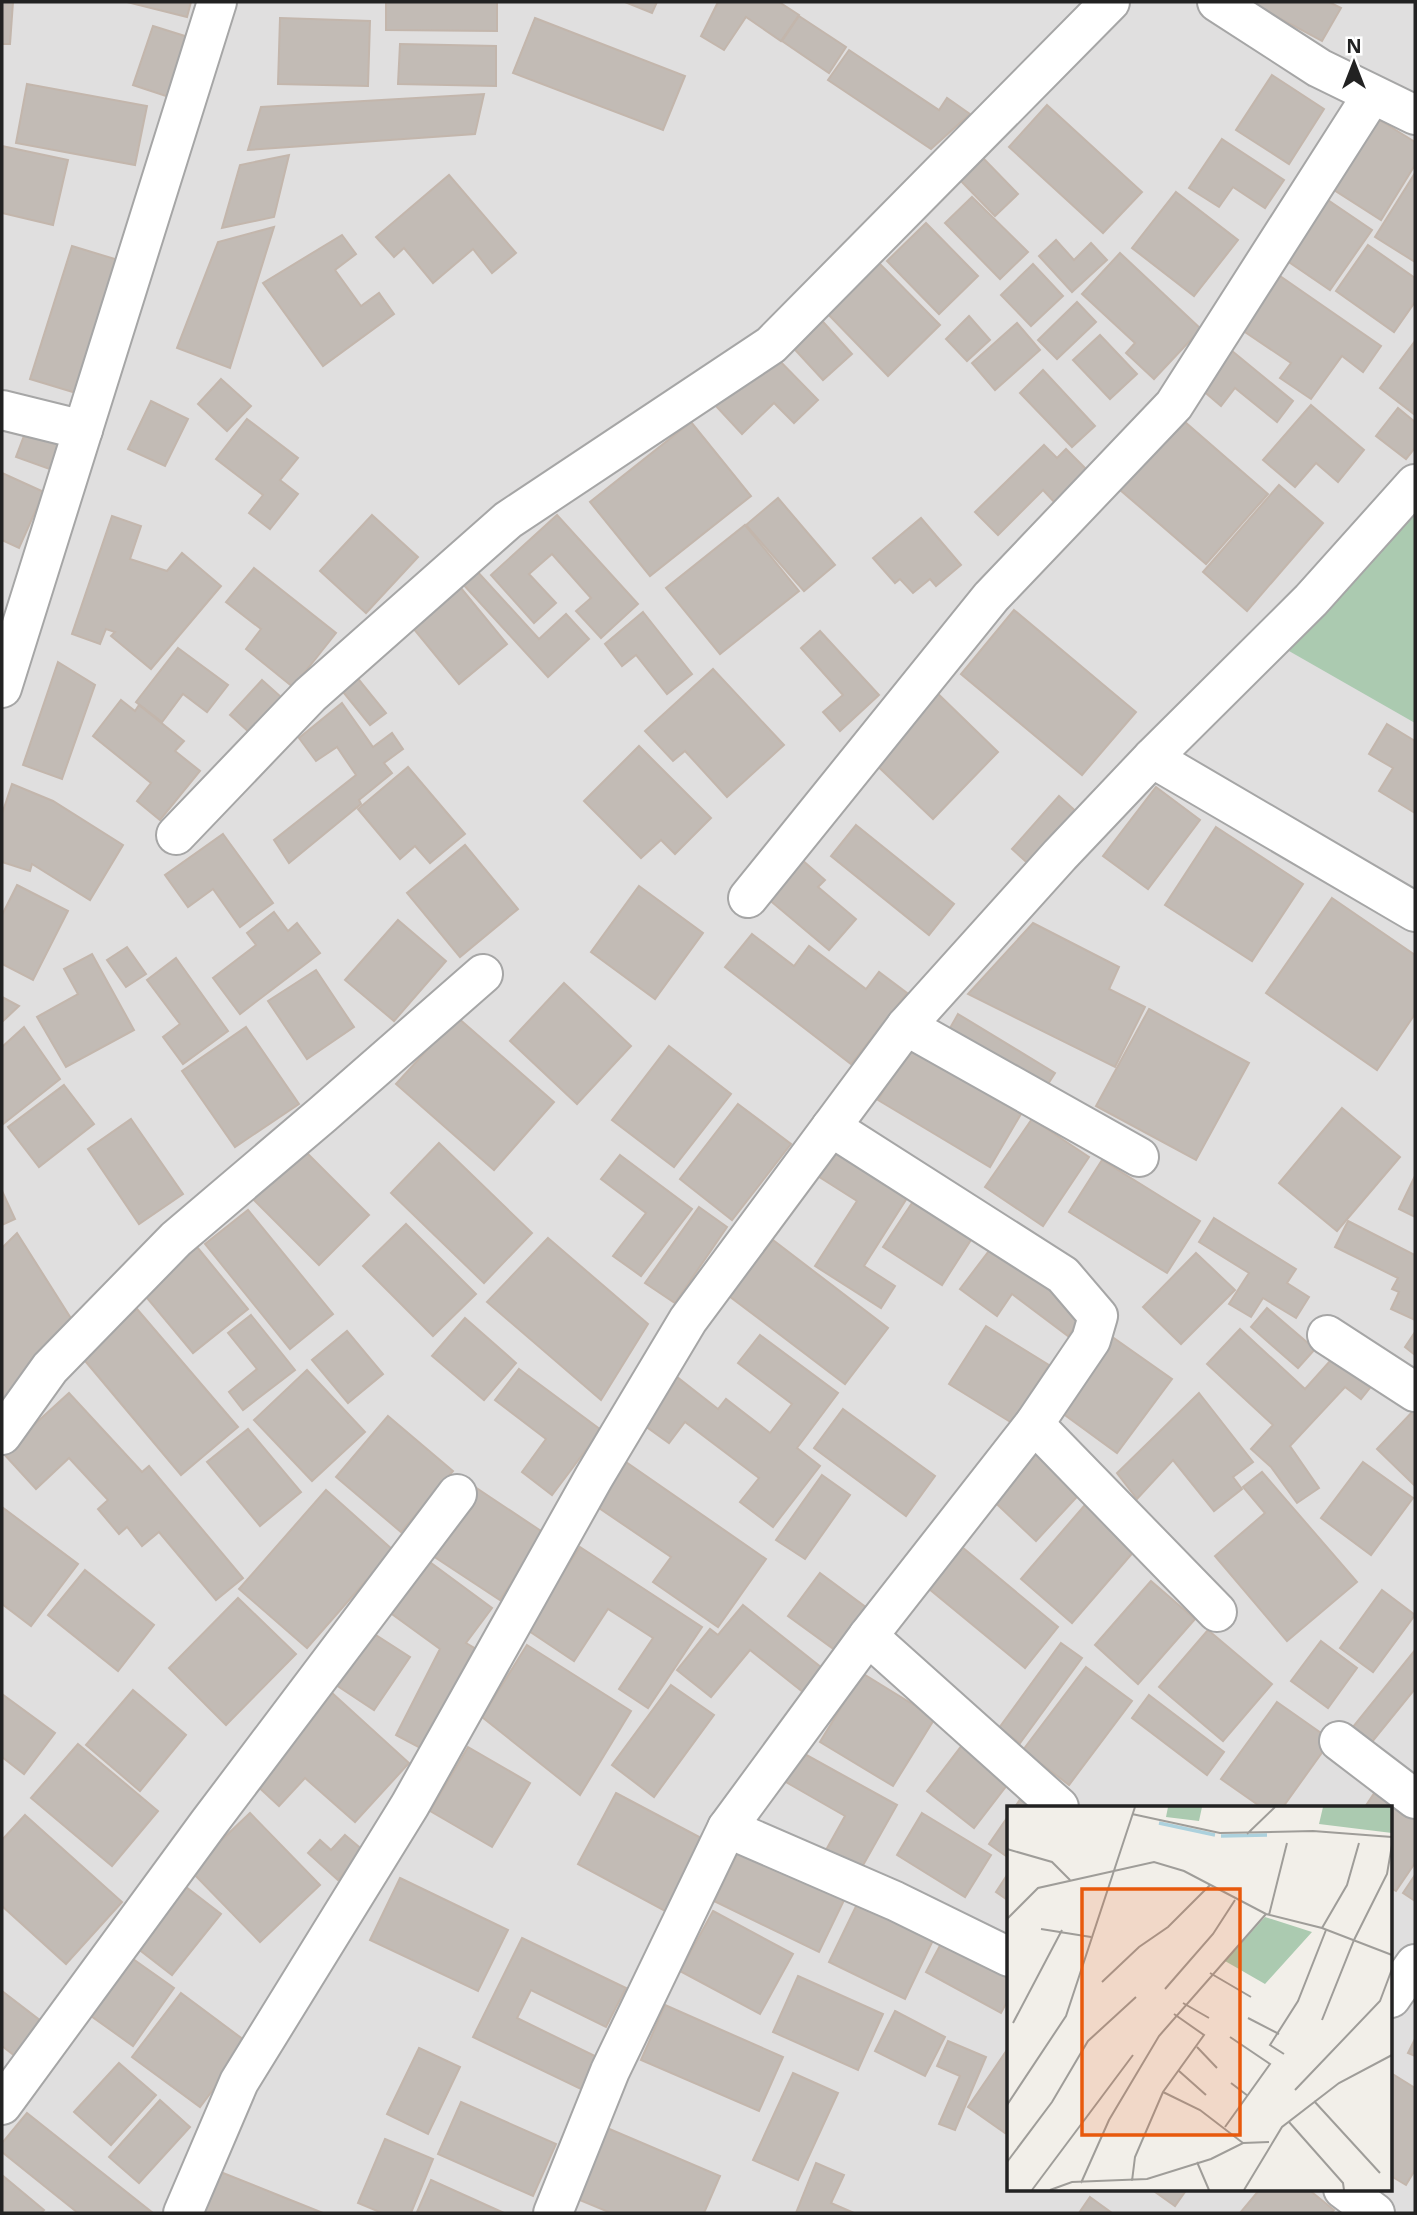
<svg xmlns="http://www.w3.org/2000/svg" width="1417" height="2215" font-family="'Noto Sans',sans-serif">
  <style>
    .residential { fill: #e0dfdf; fill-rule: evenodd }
    .cemetery { fill: #abcab0 }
    .building { fill: #c2bbb5; stroke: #c3b6ac; stroke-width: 2 }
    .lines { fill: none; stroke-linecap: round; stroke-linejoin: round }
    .minor-casing { stroke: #a6a6a6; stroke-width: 42 }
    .tertiary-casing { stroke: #a6a6a6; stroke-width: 42 }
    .minor { stroke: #fff; stroke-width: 38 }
    .tertiary { stroke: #fff; stroke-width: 38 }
    .inset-river { fill: none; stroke: #acd1dd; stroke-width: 3.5 }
    .inset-road { fill: none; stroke: #9f9d99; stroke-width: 2 }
    .view { fill: #e8590c; fill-opacity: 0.15; stroke: #e8590c; stroke-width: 3.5 }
    .inset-edge { fill: none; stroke: #222; stroke-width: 3.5 }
  </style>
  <rect width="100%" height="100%" fill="#f2efe9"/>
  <!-- residential -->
  <path class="residential" d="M2,2H1415V2213H2ZM1009,1807H1391V2189H1009Z"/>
  <!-- cemetery -->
  <polygon class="cemetery" points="1415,511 1415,723 1289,651"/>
  <!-- building -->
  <g class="building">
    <polygon points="2,2 13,2 10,44 2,44"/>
    <polygon points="127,2 191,2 187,17"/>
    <polygon points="386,2 497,2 497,31 386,30"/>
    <polygon points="625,2 657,2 652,13"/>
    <polygon points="718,2 779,2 799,15 781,41 746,17 724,50 701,36"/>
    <polygon points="1249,2 1329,2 1341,8 1322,41"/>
    <polygon points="799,16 846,47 829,73 782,41"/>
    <polygon points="280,18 370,21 368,86 278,84"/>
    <polygon points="535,18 685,76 663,130 513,73"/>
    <polygon points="153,26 188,37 169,97 133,85"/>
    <polygon points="400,44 496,46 496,86 398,84"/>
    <polygon points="849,50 939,110 947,98 970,114 931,149 828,80"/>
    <polygon points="1272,75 1324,109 1289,164 1236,130"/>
    <polygon points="27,84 147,106 135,165 16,143"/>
    <polygon points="484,94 475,134 248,150 261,107"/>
    <polygon points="1047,105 1142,192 1103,233 1009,147"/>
    <polygon points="1378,119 1415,142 1415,165 1381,220 1320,181"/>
    <polygon points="1222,139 1284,180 1265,208 1233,187 1219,207 1189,188"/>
    <polygon points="2,146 68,160 53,225 2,213"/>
    <polygon points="289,155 274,217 222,228 240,165"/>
    <polygon points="983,158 1018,194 995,216 960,180"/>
    <polygon points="1415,173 1415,262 1375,237"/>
    <polygon points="449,175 516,253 492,273 473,249 433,283 404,248 394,257 376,237"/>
    <polygon points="1176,192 1238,240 1194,296 1132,248"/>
    <polygon points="1322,196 1372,230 1330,290 1280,256"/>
    <polygon points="972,197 1028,252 1000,279 945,223"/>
    <polygon points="926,223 978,276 939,314 887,261"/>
    <polygon points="274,227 230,368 177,348 218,242"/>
    <polygon points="342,235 356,254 335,270 361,306 379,293 394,314 323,366 263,283"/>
    <polygon points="1056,240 1074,260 1091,243 1107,260 1072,292 1039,256"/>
    <polygon points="1368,245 1415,278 1415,302 1394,332 1336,291"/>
    <polygon points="72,246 118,260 76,393 30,379"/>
    <polygon points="1120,253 1201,329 1154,379 1126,353 1135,343 1082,294"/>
    <polygon points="876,260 940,325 888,376 825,311"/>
    <polygon points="1033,264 1063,296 1031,326 1001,295"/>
    <polygon points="1280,276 1381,346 1363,372 1342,356 1311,399 1280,378 1291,363 1242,330"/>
    <polygon points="1077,302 1096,322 1057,359 1038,340"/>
    <polygon points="816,314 852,354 823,380 787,341"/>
    <polygon points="969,316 990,340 967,361 946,339"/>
    <polygon points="1017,323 1040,350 995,390 972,363"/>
    <polygon points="1100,335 1137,374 1110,399 1073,360"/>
    <polygon points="1415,341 1415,415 1380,388"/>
    <polygon points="1226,346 1293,401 1277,422 1235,388 1221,406 1194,383"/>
    <polygon points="772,353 818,400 794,423 774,403 742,434 716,406"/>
    <polygon points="1043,370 1095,426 1072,447 1020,393"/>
    <polygon points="221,379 251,406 227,431 198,404"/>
    <polygon points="151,401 188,419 165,466 128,449"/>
    <polygon points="1311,405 1364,450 1338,482 1316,463 1295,487 1263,460"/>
    <polygon points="1398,408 1415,422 1415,448 1406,459 1376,436"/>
    <polygon points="1177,415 1268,494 1206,564 1119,489"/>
    <polygon points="247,419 298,458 280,480 298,494 270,529 249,513 263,495 216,459"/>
    <polygon points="30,420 71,435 58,472 16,457"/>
    <polygon points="691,422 751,496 650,576 590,502"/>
    <polygon points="1044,445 1057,458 1066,449 1089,472 1057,505 1043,490 998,535 975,512"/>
    <polygon points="2,473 44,492 19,548 2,540"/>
    <polygon points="1279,485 1323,523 1247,611 1203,572"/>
    <polygon points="778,498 835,565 804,591 746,525"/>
    <polygon points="372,515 418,557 366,613 320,571"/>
    <polygon points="557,515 638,604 601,638 576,611 591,598 552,554 529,574 556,603 534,623 491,575"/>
    <polygon points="112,516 141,526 130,559 167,571 182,553 221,586 151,669 111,636 115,632 106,629 100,644 72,634"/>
    <polygon points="921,518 961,565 936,586 930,579 913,593 900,579 895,583 873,558"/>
    <polygon points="745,525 799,591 720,654 666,588"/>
    <polygon points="254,568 336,633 293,687 246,649 261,629 226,602"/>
    <polygon points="475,569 539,639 566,614 589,639 548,677 461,582"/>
    <polygon points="456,582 507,644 459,684 408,622"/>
    <polygon points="1014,610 1136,712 1082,775 961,674"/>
    <polygon points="643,612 692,674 667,694 636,655 622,666 605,644"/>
    <polygon points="820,631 879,695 840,731 823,712 843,695 801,648"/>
    <polygon points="178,648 228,685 207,712 183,694 162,722 136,702"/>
    <polygon points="58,662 95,685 62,779 23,765"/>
    <polygon points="713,669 784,745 727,797 685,751 673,761 645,731"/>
    <polygon points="355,675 386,713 370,725 339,687"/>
    <polygon points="262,680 281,697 249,732 230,715"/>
    <polygon points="932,688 998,752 933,819 867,756"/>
    <polygon points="121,700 135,711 139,705 184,741 175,751 200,771 160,820 137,801 151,783 93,736"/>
    <polygon points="342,703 373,747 392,733 403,749 384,763 392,773 359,800 361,804 289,863 274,840 356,775 337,747 316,761 299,738"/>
    <polygon points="1387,724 1415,741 1415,813 1379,791 1393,768 1369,754"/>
    <polygon points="639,746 711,818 675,854 661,840 641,858 584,801"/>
    <polygon points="408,767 465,834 430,863 415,846 400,859 358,809"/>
    <polygon points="12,784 53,801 123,845 90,900 32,864 30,871 2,862 2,814"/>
    <polygon points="1156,787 1200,820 1148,889 1103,856"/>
    <polygon points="1059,796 1080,815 1033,868 1012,849"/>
    <polygon points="856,825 954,904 929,935 831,856"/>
    <polygon points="1216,827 1303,884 1252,961 1165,905"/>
    <polygon points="223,834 273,903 240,927 213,889 188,907 165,875"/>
    <polygon points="465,845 518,909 460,957 407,893"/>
    <polygon points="801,859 825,880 818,887 856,919 829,950 767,898"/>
    <polygon points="17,885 68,911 33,980 2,964 2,915"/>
    <polygon points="639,886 703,933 655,999 591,952"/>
    <polygon points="1332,898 1415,955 1415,1014 1377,1070 1266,993"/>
    <polygon points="274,912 288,931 297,923 320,953 240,1014 213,978 256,945 247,933"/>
    <polygon points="398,920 446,961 394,1021 345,980"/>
    <polygon points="1033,923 1119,967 1109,989 1145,1007 1115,1067 968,994"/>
    <polygon points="752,934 794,966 809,946 866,989 879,972 907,993 851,1064 725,967"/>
    <polygon points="127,947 146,974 126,987 107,960"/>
    <polygon points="92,954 134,1030 66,1067 37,1017 78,994 64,969"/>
    <polygon points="176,958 228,1031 183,1064 163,1037 180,1024 147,980"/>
    <polygon points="316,970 354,1027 307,1059 268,1001"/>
    <polygon points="564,983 631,1046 577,1104 510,1041"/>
    <polygon points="2,997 19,1006 2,1022"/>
    <polygon points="1149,1009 1249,1063 1196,1160 1096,1106"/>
    <polygon points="958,1014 1055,1073 1041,1095 945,1037"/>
    <polygon points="457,1017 554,1102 494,1170 396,1084"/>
    <polygon points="24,1027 60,1079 2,1125 2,1047"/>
    <polygon points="246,1027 299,1104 235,1147 182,1071"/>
    <polygon points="669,1046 731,1094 674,1167 612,1120"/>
    <polygon points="909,1047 1021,1114 990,1167 878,1100"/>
    <polygon points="64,1085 94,1124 39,1167 8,1127"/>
    <polygon points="738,1104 791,1144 732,1220 680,1179"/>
    <polygon points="1342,1108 1400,1157 1337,1231 1279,1183"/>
    <polygon points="131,1119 183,1194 139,1224 88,1149"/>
    <polygon points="1032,1119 1089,1157 1043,1226 985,1187"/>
    <polygon points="836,1137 914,1187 864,1266 895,1286 881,1308 815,1266 857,1201 813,1173"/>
    <polygon points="439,1143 532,1233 484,1283 391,1193"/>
    <polygon points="298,1144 369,1215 319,1265 247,1193"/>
    <polygon points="620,1155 692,1209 641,1276 613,1256 646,1213 601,1179"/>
    <polygon points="1102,1160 1200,1221 1167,1273 1069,1212"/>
    <polygon points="1415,1176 1415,1217 1399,1209"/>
    <polygon points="2,1191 15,1219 2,1225"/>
    <polygon points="920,1191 978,1229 942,1285 883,1247"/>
    <polygon points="699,1207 727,1227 675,1303 645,1283"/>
    <polygon points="248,1210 333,1314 290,1349 205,1244"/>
    <polygon points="1214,1218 1296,1269 1287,1283 1309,1297 1296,1318 1263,1298 1251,1317 1229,1304 1249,1273 1199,1242"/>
    <polygon points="1348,1221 1415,1255 1415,1320 1391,1309 1399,1292 1392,1289 1398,1278 1335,1247"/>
    <polygon points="406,1224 476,1294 433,1336 363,1266"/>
    <polygon points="17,1233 72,1320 2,1406 2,1248"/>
    <polygon points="548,1238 648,1324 601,1400 487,1302"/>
    <polygon points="773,1240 888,1328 845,1384 729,1296"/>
    <polygon points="995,1243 1087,1311 1068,1336 1012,1294 997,1316 960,1289"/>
    <polygon points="197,1247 248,1309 193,1353 142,1292"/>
    <polygon points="1196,1253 1235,1290 1181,1344 1143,1307"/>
    <polygon points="1267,1308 1315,1349 1298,1368 1251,1327"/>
    <polygon points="137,1309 238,1427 181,1475 81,1356"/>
    <polygon points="251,1315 295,1370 243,1410 229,1392 257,1369 228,1333"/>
    <polygon points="465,1318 516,1363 484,1400 432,1356"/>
    <polygon points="986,1326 1049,1365 1012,1423 949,1384"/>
    <polygon points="1240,1329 1305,1389 1338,1352 1377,1379 1361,1399 1345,1387 1290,1446 1319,1488 1297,1503 1271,1467 1251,1449 1273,1425 1207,1364"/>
    <polygon points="347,1331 383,1374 348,1403 312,1360"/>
    <polygon points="1415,1332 1415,1355 1405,1347"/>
    <polygon points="760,1335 838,1393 797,1448 820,1466 773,1527 740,1502 759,1478 685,1422 669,1443 641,1423 677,1377 718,1409 726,1399 770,1433 792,1404 738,1363"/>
    <polygon points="1111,1336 1172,1379 1117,1453 1058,1410"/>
    <polygon points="519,1369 601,1430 552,1495 522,1472 546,1439 495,1400"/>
    <polygon points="307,1370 365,1432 312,1481 254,1420"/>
    <polygon points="69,1393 142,1472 149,1466 243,1578 216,1600 159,1532 142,1546 127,1527 119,1534 98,1509 108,1500 69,1458 36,1489 3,1453"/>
    <polygon points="1199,1393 1253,1462 1233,1477 1242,1489 1214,1511 1173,1460 1137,1499 1117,1473"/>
    <polygon points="843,1409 935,1476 906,1516 814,1448"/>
    <polygon points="1415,1409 1415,1486 1377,1449"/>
    <polygon points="388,1416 453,1471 401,1532 336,1477"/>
    <polygon points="248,1429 301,1492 260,1526 207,1462"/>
    <polygon points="1033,1439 1086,1487 1036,1541 984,1492"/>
    <polygon points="626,1462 766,1559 718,1627 653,1582 671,1557 596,1506"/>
    <polygon points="1363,1462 1413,1498 1371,1555 1321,1518"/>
    <polygon points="1262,1472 1357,1582 1287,1641 1215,1556 1265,1513 1243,1487"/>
    <polygon points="822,1475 850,1495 805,1559 776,1540"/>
    <polygon points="475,1487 544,1533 500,1600 430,1554"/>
    <polygon points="326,1490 393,1550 307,1648 239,1589"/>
    <polygon points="1091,1498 1142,1542 1072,1623 1021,1579"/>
    <polygon points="2,1507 78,1564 31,1626 2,1604"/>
    <polygon points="580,1547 702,1627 648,1708 619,1689 653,1638 608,1609 574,1661 526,1629"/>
    <polygon points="962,1547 1058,1627 1025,1668 928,1588"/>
    <polygon points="423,1557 492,1608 466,1643 476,1649 424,1750 396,1735 440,1649 385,1609"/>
    <polygon points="85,1570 154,1625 118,1671 48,1615"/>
    <polygon points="820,1573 871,1611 839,1653 788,1616"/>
    <polygon points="1151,1581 1195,1619 1138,1684 1095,1645"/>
    <polygon points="1382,1590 1415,1615 1373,1672 1340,1648"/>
    <polygon points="238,1598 296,1654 226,1725 169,1668"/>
    <polygon points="743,1605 827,1672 808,1696 750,1650 711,1697 677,1670 710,1629 718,1635"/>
    <polygon points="365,1628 410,1657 374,1710 330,1681"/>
    <polygon points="1208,1630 1272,1684 1223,1741 1159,1687"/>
    <polygon points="1321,1641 1357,1668 1328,1708 1291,1681"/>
    <polygon points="1061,1643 1082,1658 1020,1743 999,1728"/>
    <polygon points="527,1645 631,1711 580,1795 482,1717"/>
    <polygon points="1415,1650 1415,1689 1367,1748 1348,1733"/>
    <polygon points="1086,1667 1132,1701 1069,1785 1023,1750"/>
    <polygon points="862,1673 935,1718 893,1786 820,1742"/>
    <polygon points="671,1685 714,1715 654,1797 612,1765"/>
    <polygon points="133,1690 186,1735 140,1791 86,1745"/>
    <polygon points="331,1692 409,1763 355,1822 305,1778 279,1806 251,1780"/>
    <polygon points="2,1694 55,1733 24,1774 2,1757"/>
    <polygon points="1149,1695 1224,1752 1207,1775 1132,1718"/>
    <polygon points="1277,1702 1331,1740 1283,1807 1261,1807 1221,1779"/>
    <polygon points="966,1740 1014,1776 974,1828 927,1791"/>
    <polygon points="78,1744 158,1811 112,1866 31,1798"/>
    <polygon points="468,1747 530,1783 492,1847 430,1811"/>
    <polygon points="801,1752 897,1805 857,1876 822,1857 845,1816 784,1781"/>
    <polygon points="1375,1792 1415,1819 1415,1863 1396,1891 1391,1888 1391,1807 1365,1807"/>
    <polygon points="616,1793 703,1839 665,1911 578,1864"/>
    <polygon points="1023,1795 1040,1807 1015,1807"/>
    <polygon points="250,1813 320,1885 260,1942 190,1870"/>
    <polygon points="922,1813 991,1855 965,1897 897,1855"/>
    <polygon points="25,1815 122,1902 66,1964 2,1906 2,1840"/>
    <polygon points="1009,1815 1009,1858 989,1844"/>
    <polygon points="345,1835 364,1851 338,1880 308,1853 320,1840 331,1850"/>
    <polygon points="743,1841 848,1892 819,1952 714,1901"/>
    <polygon points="1009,1872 1009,1901 996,1892"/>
    <polygon points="1415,1875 1415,1901 1403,1893"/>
    <polygon points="400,1878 508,1930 478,1991 370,1940"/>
    <polygon points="177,1880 221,1914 172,1975 128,1941"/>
    <polygon points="860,1898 936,1934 905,1999 829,1962"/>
    <polygon points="713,1911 793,1954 760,2014 680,1971"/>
    <polygon points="946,1934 1009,1969 1009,1998 1001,2013 926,1972"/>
    <polygon points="522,1938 626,1988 606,2027 531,1990 517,2018 601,2059 585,2091 473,2037"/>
    <polygon points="126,1954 174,1988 133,2046 84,2011"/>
    <polygon points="798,1976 883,2014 858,2070 773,2032"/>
    <polygon points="2,1991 41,2021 15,2056 2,2046"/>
    <polygon points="181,1993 248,2043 200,2107 132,2057"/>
    <polygon points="665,2005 783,2057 759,2111 641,2060"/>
    <polygon points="895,2011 945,2037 925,2076 875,2051"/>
    <polygon points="1415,2039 1415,2056 1408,2053"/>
    <polygon points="948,2041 986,2057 955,2130 939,2124 960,2076 937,2066"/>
    <polygon points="1009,2047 1009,2126 1005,2133 968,2107"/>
    <polygon points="419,2048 460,2067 428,2134 387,2114"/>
    <polygon points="119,2063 156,2095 111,2145 74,2112"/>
    <polygon points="793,2073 838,2093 798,2180 753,2160"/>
    <polygon points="1391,2073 1415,2088 1415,2170 1406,2185 1391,2176"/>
    <polygon points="160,2100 190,2127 139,2183 109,2157"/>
    <polygon points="461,2102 556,2144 533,2196 438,2154"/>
    <polygon points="27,2113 153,2213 78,2213 2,2152 2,2143"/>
    <polygon points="600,2125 720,2176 704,2213 611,2213 570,2196"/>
    <polygon points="385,2139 433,2159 411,2213 382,2213 358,2203"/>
    <polygon points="816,2163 844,2175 831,2203 854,2213 796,2213"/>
    <polygon points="218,2171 323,2213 201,2213"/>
    <polygon points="2,2175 44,2210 41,2213 2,2213"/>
    <polygon points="431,2180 504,2213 417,2212"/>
    <polygon points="1151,2189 1187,2189 1175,2206"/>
    <polygon points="1260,2189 1308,2189 1334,2210 1331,2213 1240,2213"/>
    <polygon points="1090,2197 1112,2213 1079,2213"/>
  </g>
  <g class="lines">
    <!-- minor casing -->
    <g class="minor-casing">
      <g id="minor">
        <polyline points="1217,2 1319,68 1415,115"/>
        <polyline points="2,410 83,430"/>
        <polyline points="1152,758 1415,912"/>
        <polyline points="176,835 310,695 508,520 771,345 1110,2"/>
        <polyline points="748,898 991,597 1174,405 1372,95"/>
        <polyline points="906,1026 1139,1157"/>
        <polyline points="1327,1335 1415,1392"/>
        <polyline points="1034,1424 1217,1612"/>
        <polyline points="2,1435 50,1368 176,1239 323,1114 483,974"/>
        <polyline points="868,1636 1059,1807"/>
        <polyline points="1339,1741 1415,1799"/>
        <polyline points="727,1828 895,1901 1009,1957"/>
        <polyline points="1391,1998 1415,1964"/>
        <polyline points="2,2105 208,1824 457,1494"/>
        <polyline points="1343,2189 1375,2213"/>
        <polyline points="183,2213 239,2082 410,1805 594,1477 688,1320 906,1026 1060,855 1152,758 1311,600 1415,484"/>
        <polyline points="553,2213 610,2071 727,1828 868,1636 1034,1424 1091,1340 1098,1316 1063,1275 831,1127"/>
      </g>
    </g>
    <!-- tertiary casing -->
    <g class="tertiary-casing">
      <polyline id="tertiary" points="2,688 217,2"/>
    </g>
    <!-- minor -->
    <use href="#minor" class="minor"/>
    <!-- tertiary -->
    <use href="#tertiary" class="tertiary"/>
  </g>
  <!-- overview -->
  <g transform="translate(1007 1806)">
    <rect width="385" height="385" fill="#f2efe9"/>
    <path d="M161,1H195L192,15L159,11ZM316,1H385V27L312,18ZM258,111L305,126L258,178L218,155Z" fill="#abcab0"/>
    <path class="inset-river" d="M152,17L208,29M214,30L260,29"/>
    <path class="inset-road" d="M125,8L213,27L306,25L385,31M240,28L268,1M0,43L45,56L63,74M262,109L280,37M0,113L31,82L147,56L177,65L259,108L315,122L385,149M315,122L340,79L352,37M34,123L84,131M203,167L244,191M95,176L132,141L161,121L203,79M158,183L206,128L228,94M176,197L202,212M241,212L272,228M315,214L347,134L380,68L385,39M6,217L55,124M190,241L210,262M277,248L263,239L291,195L319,124M172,265L199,289M224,277L241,290M288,284L373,195L385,163M156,286L193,304L236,337M307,295L373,367M0,299L59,210L128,1M282,316L336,377L337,384M218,321L263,258L223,231M0,356L45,296L81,235L129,191M190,356L202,384M125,375L128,351L156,286L197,229L167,208M74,377L102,314L152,230L259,108M25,384L126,249M43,384L65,376L140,373L204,353L236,337L262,336M237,384L275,321L332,277L385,249"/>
    <path class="view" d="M75,83H233V329H75Z"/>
    <rect width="385" height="385" class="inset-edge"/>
  </g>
  <!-- border -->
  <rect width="1417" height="2215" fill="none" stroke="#222222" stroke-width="7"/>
  <!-- north arrow -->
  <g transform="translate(1354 63)" stroke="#ffffff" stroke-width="5" paint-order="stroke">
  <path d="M0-5L12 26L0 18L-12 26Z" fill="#222222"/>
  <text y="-10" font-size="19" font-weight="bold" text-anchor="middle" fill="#222222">N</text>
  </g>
</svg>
